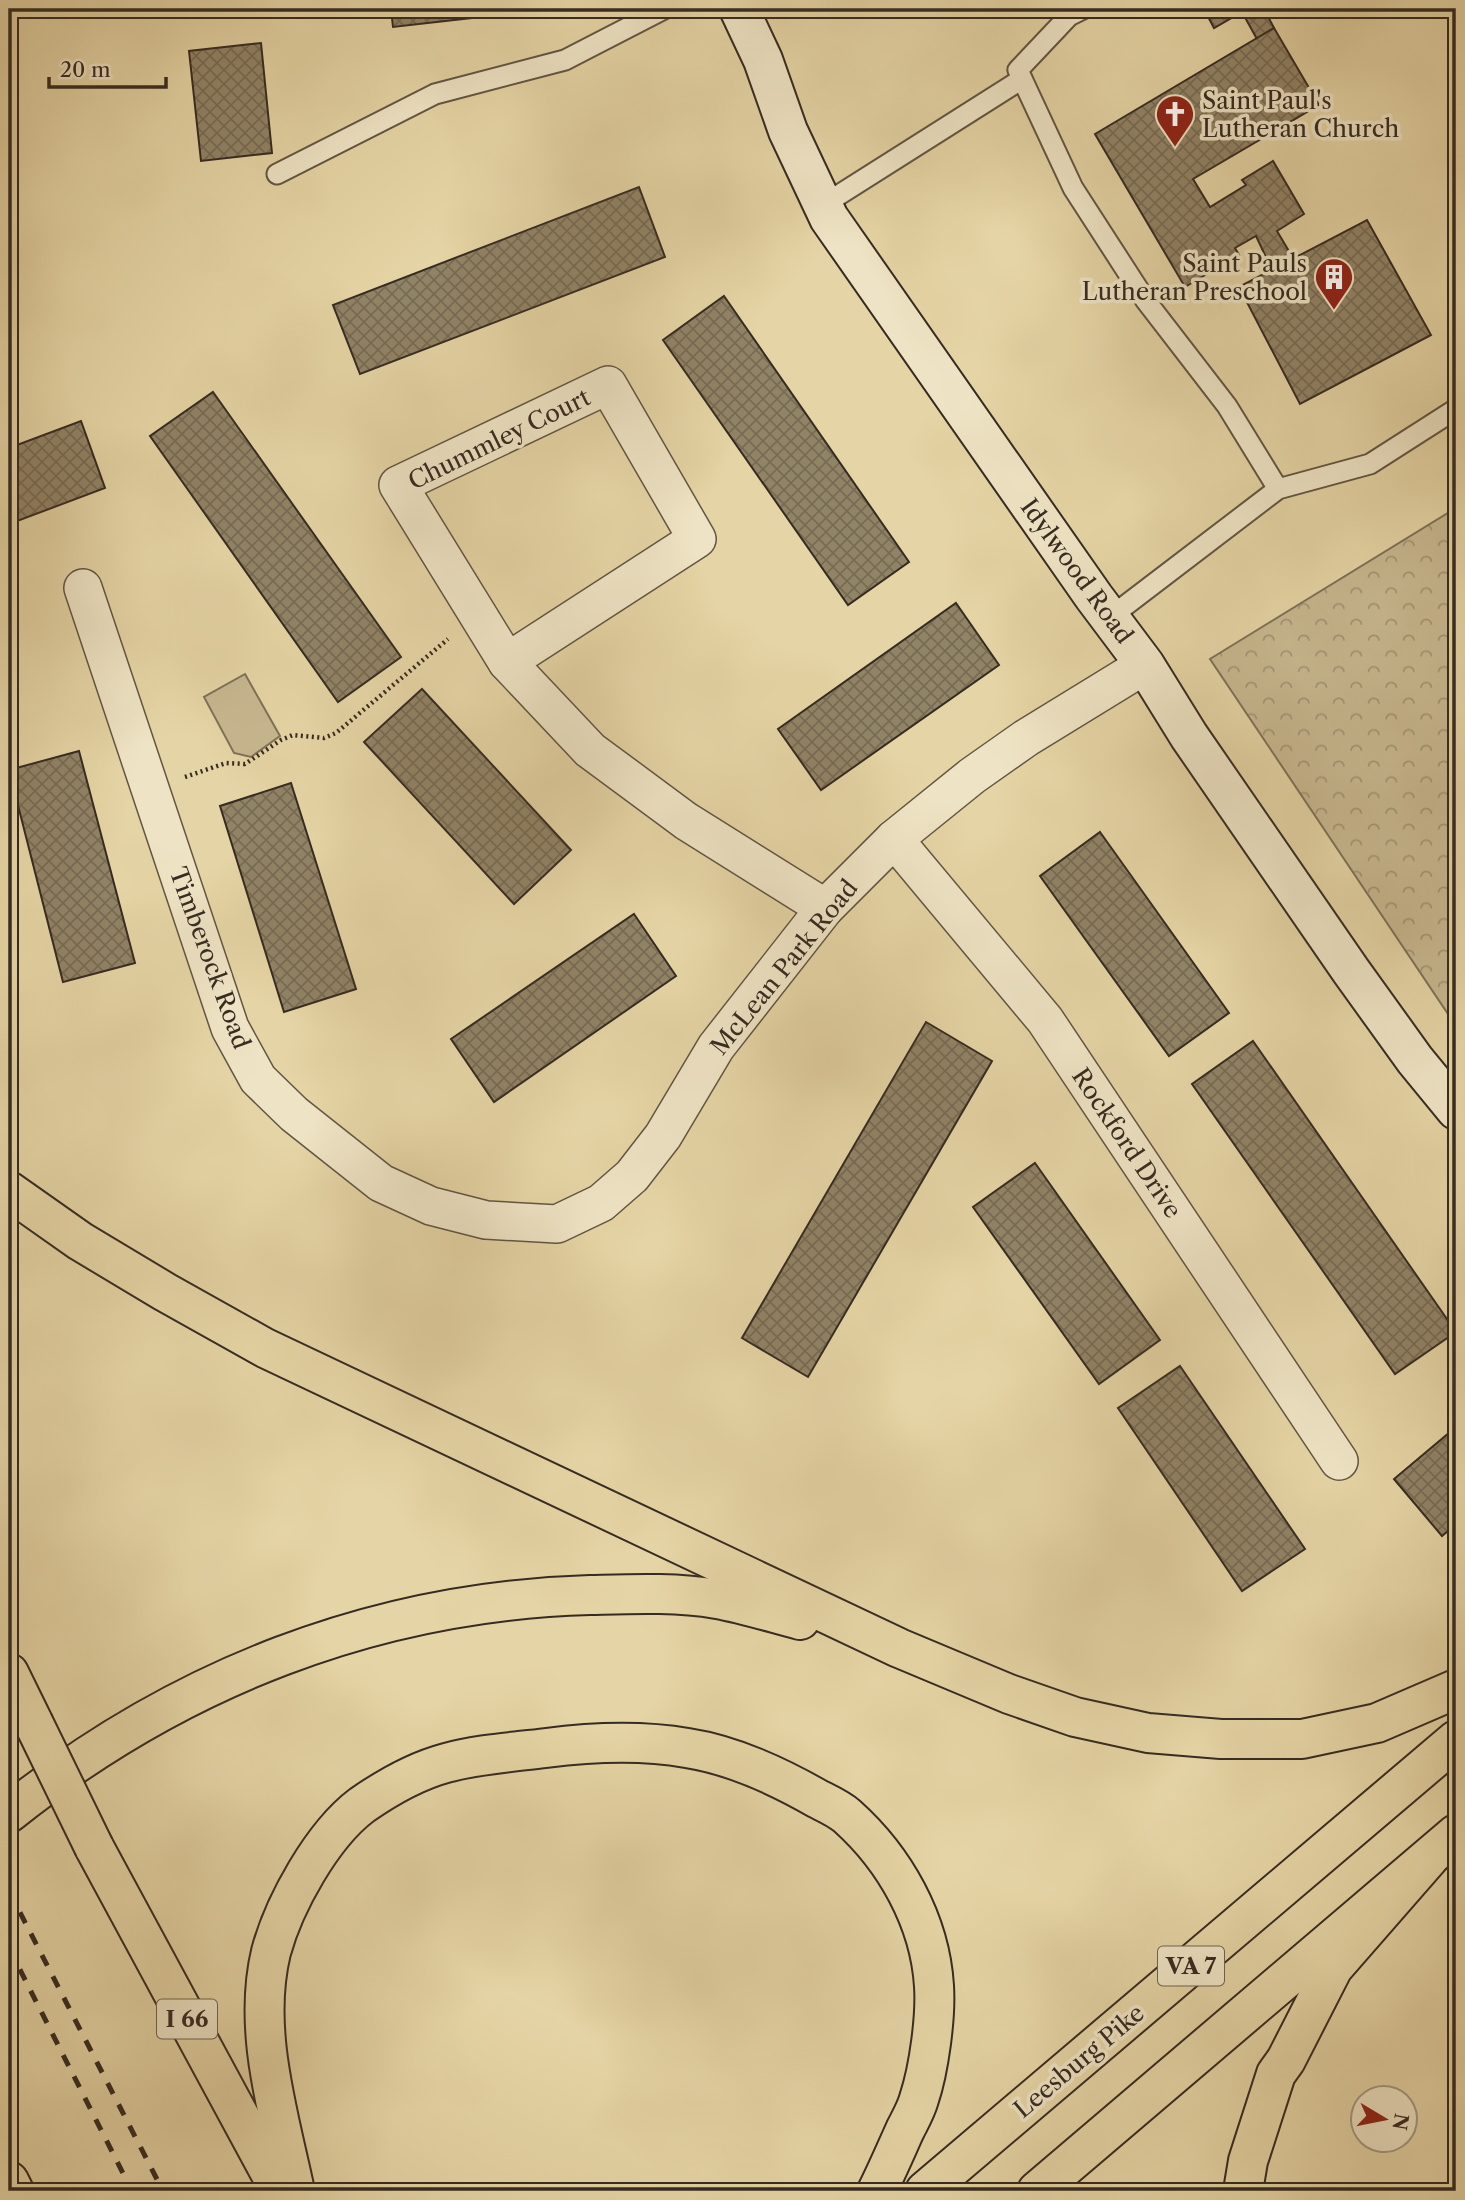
<svg xmlns="http://www.w3.org/2000/svg" width="1465" height="2200" font-family="'Libre Caslon Text',serif">
  <style>
    .forest { fill: url(#forest-crowns); stroke: #7e7158; stroke-width: 2 }
    .park { fill: #c7b78f; stroke: #7e7158; stroke-width: 2 }
    .building { fill: url(#building-cross-hatch); stroke: #362b22; stroke-width: 2 }
    .lines { fill: none; stroke-linecap: round; stroke-linejoin: round }
    .service-casing { stroke: #625543; stroke-width: 23 }
    .minor-casing { stroke: #625543; stroke-width: 40 }
    .secondary-casing { stroke: #362b22; stroke-width: 42 }
    .primary-casing { stroke: #362b22; stroke-width: 42 }
    .motorway-casing { stroke: #362b22; stroke-width: 42 }
    .path { stroke: #362b22; stroke-width: 4.5; stroke-dasharray: 2 3.5; stroke-linecap: butt }
    .service { stroke: #eee3c4; stroke-width: 19 }
    .minor { stroke: #eee3c4; stroke-width: 37 }
    .secondary { stroke: #eee3c4; stroke-width: 38 }
    .primary { stroke: #e5d4a5; stroke-width: 38 }
    .motorway { stroke: #e5d4a5; stroke-width: 38 }
    .rail { stroke: #362b22; stroke-width: 5; stroke-dasharray: 12 12; stroke-linecap: butt }
    .motorway-bridge-casing { stroke: #362b22; stroke-width: 42; stroke-linecap: butt }
    .motorway-bridge { stroke: #e5d4a5; stroke-width: 38 }
    .labels { text-anchor: middle; dominant-baseline: central; stroke-width: 7; stroke-linejoin: round; paint-order: stroke }
    .shield { fill: #eee3c4; stroke: #6d6253; stroke-width: 2 }
    .shield-label { font-size: 23px; font-weight: bold; fill: #362b22 }
    .poi-label { font-size: 24px; fill: #362b22; stroke: #eee3c4; text-anchor: start }
    .street-label { font-size: 24px; fill: #362b22; stroke: #eee3c4 }
  </style>
  <defs>
    <pattern id="forest-crowns" width="20" height="18" patternUnits="userSpaceOnUse" patternTransform="scale(1.75)"><rect width="20" height="18" fill="#c7b78f"/><path d="M2 6a3 3 0 1 1 6 0M12 15a3 3 0 1 1 6 0" fill="none" stroke="#a29574"/></pattern>
    <pattern id="building-cross-hatch" width="8" height="8" patternUnits="userSpaceOnUse" patternTransform="scale(1.75)"><rect width="8" height="8" fill="#918366"/><path d="M0 0l8 8M0 8l8-8" fill="none" stroke="#776b54"/></pattern>
  </defs>
  <rect width="100%" height="100%" fill="#e5d4a5"/>
  <filter id="stains"><feTurbulence type="fractalNoise" baseFrequency=".00286" numOctaves="4"/><feColorMatrix values="0 0 0 0 .2 0 0 0 0 .09 0 0 0 0 .02 0 0 0 .5 -.17"/></filter>
  <radialGradient id="worn" r=".72"><stop offset=".6" stop-color="#630" stop-opacity="0"/><stop offset="1" stop-color="#630" stop-opacity=".3"/></radialGradient>
  <!-- forest -->
  <polygon class="forest" points="1456,508 1456,1026 1210,659"/>
  <!-- park -->
  <polygon class="park" points="245,674 280,736 251,757 234,753 204,697"/>
  <!-- building -->
  <g class="building">
    <polygon points="391,9 488,9 489,16 393,27"/>
    <polygon points="1204,9 1264,9 1274,28 1257,39 1242,12 1214,28"/>
    <polygon points="1274,28 1319,105 1193,179 1210,207 1246,185 1242,180 1273,161 1304,214 1277,231 1293,258 1272,270 1256,236 1235,248 1239,255 1185,287 1095,134"/>
    <polygon points="261,43 272,153 201,161 189,51"/>
    <polygon points="639,187 665,257 360,374 333,305"/>
    <polygon points="1367,220 1431,335 1300,404 1239,287"/>
    <polygon points="724,296 909,562 848,605 663,340"/>
    <polygon points="213,392 401,657 338,702 150,436"/>
    <polygon points="81,421 105,488 9,524 9,448"/>
    <polygon points="956,603 999,665 821,790 778,729"/>
    <polygon points="422,689 571,850 514,904 364,742"/>
    <polygon points="79,751 135,963 63,982 9,770"/>
    <polygon points="291,783 356,989 284,1012 220,806"/>
    <polygon points="1100,832 1229,1013 1169,1056 1040,876"/>
    <polygon points="634,914 676,976 494,1102 451,1039"/>
    <polygon points="926,1022 992,1061 808,1377 742,1338"/>
    <polygon points="1253,1041 1456,1332 1395,1374 1192,1084"/>
    <polygon points="1035,1163 1160,1340 1099,1384 973,1207"/>
    <polygon points="1180,1366 1305,1549 1242,1591 1118,1408"/>
    <polygon points="1456,1427 1456,1524 1442,1536 1394,1479"/>
  </g>
  <g class="lines">
    <!-- service casing -->
    <g class="service-casing">
      <g id="service">
        <polyline points="1083,9 1069,16 1018,70 1073,188 1146,301 1227,406 1278,489"/>
        <polyline points="277,174 435,94 565,60 664,9"/>
        <polyline points="823,205 1022,79"/>
        <polyline points="1109,618 1278,489 1370,464 1456,409"/>
      </g>
    </g>
    <!-- minor casing -->
    <g class="minor-casing">
      <g id="minor">
        <polygon points="608,385 697,539 507,662 398,485"/>
        <polyline points="83,588 230,1028 258,1079 294,1114 381,1183 431,1206 486,1220 557,1224 601,1203 632,1176 663,1136 716,1047 825,908 894,839 972,776 1026,738 1145,665"/>
        <polyline points="507,662 590,750 686,821 825,908"/>
        <polyline points="894,839 1045,1020 1339,1461"/>
      </g>
    </g>
    <!-- secondary casing -->
    <g class="secondary-casing">
      <polyline id="secondary" points="739,9 763,60 788,131 829,218 1094,597 1145,665 1189,736 1351,971 1415,1060 1456,1110"/>
    </g>
    <!-- primary casing -->
    <g class="primary-casing">
      <g id="primary">
        <polyline points="925,2191 1456,1740"/>
        <polyline points="1037,2191 1456,1834"/>
      </g>
    </g>
    <!-- motorway casing -->
    <g class="motorway-casing">
      <g id="motorway">
        <polyline points="9,1191 80,1241 165,1292 265,1348 899,1648 1009,1694 1075,1717 1148,1733 1221,1739 1302,1739 1377,1723 1456,1689"/>
        <polyline points="9,1673 33,1722"/>
        <path d="M9,1813C177,1679 374,1601 590,1595C632,1594 675,1592 717,1599C745,1604 773,1613 800,1620"/>
        <polyline points="94,1847 280,2191"/>
        <polyline points="9,2181 14,2191"/>
        <path d="M295,2191C279,2115 252,2030 271,1952C284,1904 322,1835 362,1805C388,1787 416,1771 446,1763C478,1754 514,1752 546,1748C593,1742 641,1740 687,1748C733,1755 778,1776 818,1799C828,1804 839,1809 847,1816C895,1859 930,1921 934,1986C936,2017 929,2069 919,2099C916,2110 910,2120 905,2130C896,2150 887,2171 877,2191"/>
        <polyline points="1243,2191 1248,2161 1276,2074 1286,2060 1333,1968 1429,1858"/>
      </g>
    </g>
    <!-- path -->
    <polyline class="path" points="185,777 226,763 245,764 281,740 293,735 324,738 336,733 448,639"/>
    <!-- service -->
    <use href="#service" class="service"/>
    <!-- minor -->
    <use href="#minor" class="minor"/>
    <!-- secondary -->
    <use href="#secondary" class="secondary"/>
    <!-- primary -->
    <use href="#primary" class="primary"/>
    <!-- motorway -->
    <use href="#motorway" class="motorway"/>
    <!-- rail -->
    <g class="rail">
      <polyline points="9,1891 163,2191"/>
      <polyline points="9,1948 132,2191"/>
    </g>
    <!-- motorway-bridge casing -->
    <g class="motorway-bridge-casing">
      <polyline id="motorway-bridge" points="33,1722 94,1847"/>
    </g>
    <!-- motorway-bridge -->
    <use href="#motorway-bridge" class="motorway-bridge"/>
  </g>
  <!-- icons -->
  <defs>
    <g id="church-pin" transform="scale(2.0125)"><path d="M0 17L-7.5 6A9.5 9.5 0 1 1 7.5 6Z" fill="#8f2418" stroke="#eee3c4"/><path d="M-1.2-6h2.4v3.5h3.3v2.4h-3.3V6h-2.4V-.1h-3.3v-2.4h3.3Z" fill="#fff"/></g>
    <g id="building-pin" transform="scale(2.0125)"><path d="M0 17L-7.5 6A9.5 9.5 0 1 1 7.5 6Z" fill="#8f2418" stroke="#eee3c4"/><path d="M-4-6H4V6H1V3H-1V6H-4ZM-2.5-4.3h1.7v1.8h-1.7ZM.8-4.3h1.7v1.8H.8ZM-2.5-1h1.7V.8h-1.7ZM.8-1h1.7V.8H.8Z" fill="#fff"/></g>
  </defs>
  <g fill-rule="evenodd">
    <use href="#church-pin" x="1175" y="114"/>
    <use href="#building-pin" x="1334" y="277"/>
  </g>
  <g class="labels">
    <!-- shield labels -->
    <g class="shield">
      <rect x="1158" y="1946.5" width="66" height="39" rx="5"/>
      <rect x="157" y="1999.5" width="60" height="39" rx="5"/>
    </g>
    <g class="shield-label">
      <text x="1191" y="1966">VA 7</text>
      <text x="187" y="2019">I 66</text>
    </g>
    <!-- poi labels -->
    <g class="poi-label">
      <text x="1202" y="100">Saint Paul's<tspan x="1202" dy="28">Lutheran Church</tspan></text>
      <text x="1307" y="263" text-anchor="end">Saint Pauls<tspan x="1307" dy="28">Lutheran Preschool</tspan></text>
    </g>
    <!-- street labels -->
    <g class="street-label">
      <text transform="translate(499 439) rotate(-26)">Chummley Court</text>
      <text transform="translate(1077 571) rotate(54)">Idylwood Road</text>
      <text transform="translate(210 958) rotate(70)">Timberock Road</text>
      <text transform="translate(784 967) rotate(-51)">McLean Park Road</text>
      <text transform="translate(1127 1143) rotate(56)">Rockford Drive</text>
      <text transform="translate(1079 2061) rotate(-40)">Leesburg Pike</text>
    </g>
  </g>
  <!-- margin -->
  <rect width="1465" height="2200" fill="none" stroke="#e5d4a5" stroke-width="35"/>
  <rect x="10" y="10" width="1444" height="2179" fill="none" stroke="#362b22" stroke-width="3.5"/>
  <rect x="18" y="18" width="1430" height="2165" fill="none" stroke="#362b22" stroke-width="2"/>
  <!-- north arrow -->
  <g transform="translate(1384 2119) rotate(100)"><circle r="33" fill="#eee3c4" stroke="#a49983" stroke-width="2"/>
  <path d="M0-5L12 26L0 18L-12 26Z" fill="#8f2418"/>
  <text y="-10" font-size="19" font-weight="bold" text-anchor="middle" fill="#362b22">N</text>
  </g>
  <!-- scale -->
  <path d="M49 77v10h117v-10" fill="none" stroke="#362b22" stroke-width="3.5"/>
  <text x="60" y="77" font-size="21" fill="#362b22" stroke="#eee3c4" stroke-width="5" paint-order="stroke">20 m</text>
  <rect width="100%" height="100%" filter="url(#stains)"/>
  <rect width="100%" height="100%" fill="url(#worn)"/>
</svg>
